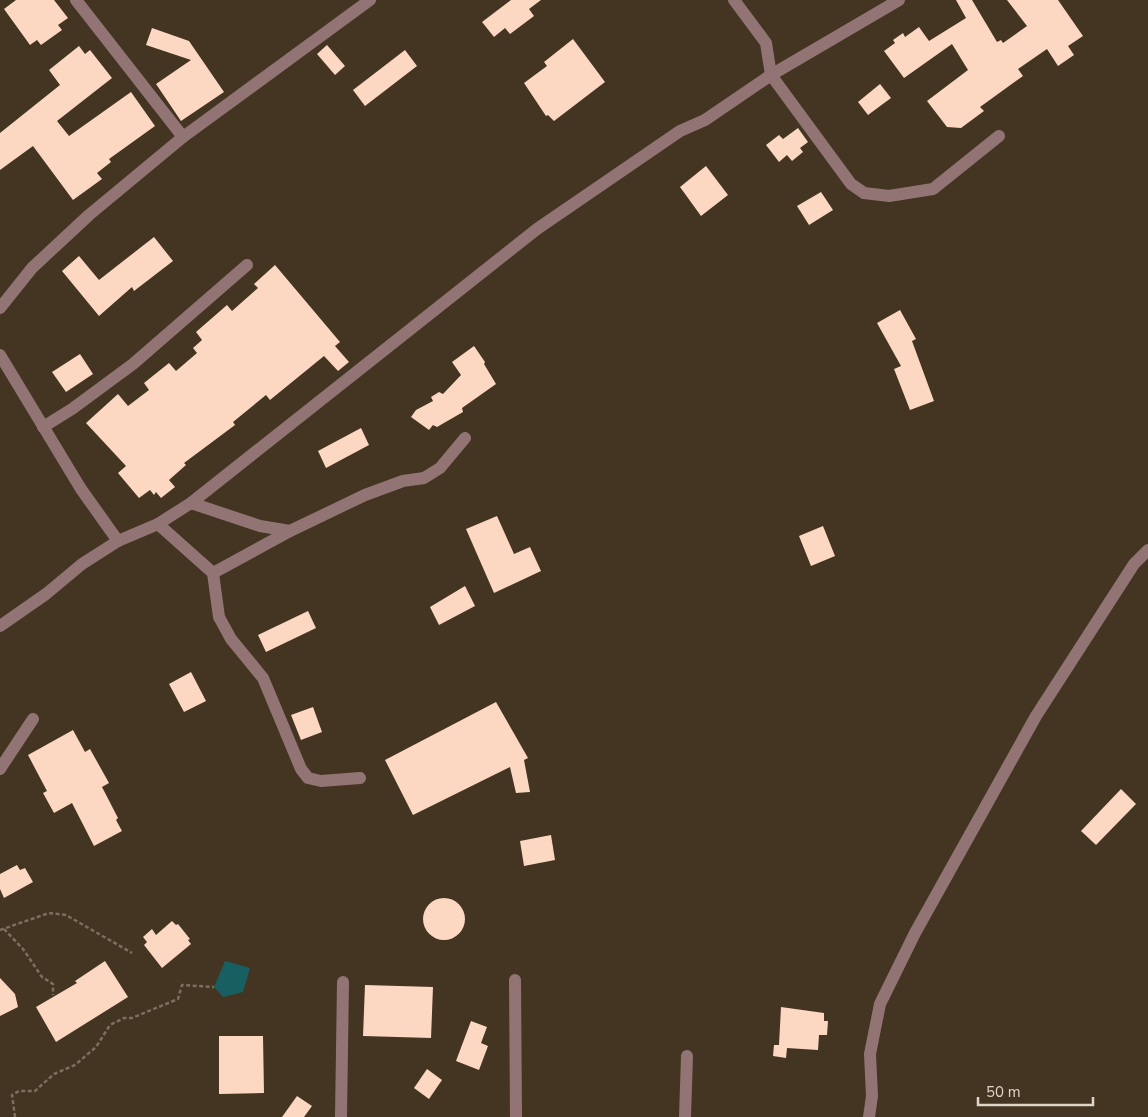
<svg xmlns="http://www.w3.org/2000/svg" width="1148" height="1117" font-family="'Nunito Sans',sans-serif">
  <style>
    .water { fill: #185f61 }
    .building { fill: #fcd8c2 }
    .lines { fill: none; stroke-linecap: round; stroke-linejoin: round }
    .path { stroke: #7c6f60; stroke-width: 2.5; stroke-dasharray: 4 2.5; stroke-linecap: butt }
    .minor { stroke: #927474; stroke-width: 12 }
  </style>
  <rect width="100%" height="100%" fill="#443422"/>
  <!-- water -->
  <polygon class="water" points="225,961 250,968 243,992 223,997 214,987"/>
  <!-- building -->
  <g class="building">
    <polygon points="16,0 54,0 68,18 58,25 62,30 41,45 37,40 30,45 4,9"/>
    <polygon points="511,0 541,0 529,9 534,16 510,34 505,28 494,37 482,22"/>
    <polygon points="956,0 972,0 997,42 1001,40 1003,43 1027,26 1007,0 1058,0 1083,36 1068,46 1074,55 1058,66 1047,49 1018,69 1023,76 980,107 984,111 961,128 947,127 927,101 968,70 952,44 904,78 884,51 895,43 893,40 903,33 905,37 919,27 929,41 966,18"/>
    <polygon points="152,28 189,41 224,92 181,121 156,84 191,60 146,45"/>
    <polygon points="573,39 605,82 554,121 548,115 546,116 524,83 547,66 544,62"/>
    <polygon points="327,45 345,66 335,75 317,54"/>
    <polygon points="79,46 85,54 90,50 112,78 57,121 69,136 131,92 155,126 109,159 111,162 97,173 102,179 73,200 33,146 0,170 0,133 60,85 49,70"/>
    <polygon points="405,50 417,66 365,106 353,90"/>
    <polygon points="880,84 891,98 868,115 858,102"/>
    <polygon points="798,128 808,142 800,148 803,152 792,161 787,155 779,162 766,145 779,135 783,139"/>
    <polygon points="706,166 728,195 701,216 680,187"/>
    <polygon points="821,192 833,210 809,225 797,206"/>
    <polygon points="154,237 173,261 134,291 132,287 99,316 62,271 79,256 99,280"/>
    <polygon points="275,265 340,342 335,346 349,362 338,371 324,356 270,400 266,395 233,422 235,425 184,463 186,465 169,480 175,487 161,498 156,492 154,495 150,490 139,498 118,473 126,466 86,423 118,394 128,406 149,390 144,383 169,363 176,371 197,353 193,348 202,340 196,332 227,305 232,311 258,288 254,284"/>
    <polygon points="900,310 916,339 912,341 934,401 910,410 894,369 901,366 877,323"/>
    <polygon points="474,346 485,362 484,364 496,384 462,408 463,412 437,427 433,425 429,430 411,417 416,410 433,401 431,397 439,392 443,394 461,375 452,362"/>
    <polygon points="80,354 93,374 66,392 52,372"/>
    <polygon points="361,428 369,445 326,468 318,451"/>
    <polygon points="497,516 514,554 530,547 541,571 494,593 466,529"/>
    <polygon points="823,526 835,556 811,566 799,536"/>
    <polygon points="465,586 475,606 439,625 430,607"/>
    <polygon points="308,611 316,628 266,652 258,635"/>
    <polygon points="191,672 206,701 184,712 169,684"/>
    <polygon points="496,702 528,758 524,760 530,792 516,793 510,767 413,815 385,760"/>
    <polygon points="313,707 322,732 301,740 291,715"/>
    <polygon points="73,730 85,752 90,749 109,783 102,787 118,818 116,820 122,831 94,846 72,803 54,813 43,793 47,791 28,755"/>
    <polygon points="1121,789 1136,804 1096,845 1081,831"/>
    <polygon points="551,835 555,860 524,866 520,841"/>
    <polygon points="17,865 20,870 25,868 33,882 4,898 0,889 0,874"/>
    <circle cx="444" cy="919" r="21"/>
    <polygon points="172,921 176,925 178,924 190,939 188,940 191,944 162,968 144,945 147,942 143,937 152,929 156,935"/>
    <polygon points="105,961 128,997 56,1042 36,1007 77,983 75,981"/>
    <polygon points="0,978 15,994 18,1007 0,1016"/>
    <polygon points="365,985 433,987 431,1038 363,1036"/>
    <polygon points="781,1007 824,1013 824,1021 828,1021 827,1035 819,1035 818,1050 787,1048 786,1058 773,1056 774,1045 779,1045"/>
    <polygon points="471,1021 487,1027 481,1043 488,1046 479,1070 456,1061"/>
    <polygon points="219,1036 263,1036 264,1093 219,1094"/>
    <polygon points="427,1069 442,1080 429,1099 414,1088"/>
    <polygon points="297,1096 312,1106 304,1117 282,1117"/>
  </g>
  <g class="lines">
    <!-- path -->
    <g class="path">
      <polyline points="4,929 23,949 42,977 53,984 53,995"/>
      <polyline points="0,930 49,913 66,915 132,953"/>
      <polyline points="15,1117 12,1095 19,1091 35,1091 54,1074 75,1065 96,1047 110,1025 124,1018 132,1018 178,999 182,985 214,987"/>
    </g>
    <!-- minor -->
    <g class="minor">
      <polyline points="76,0 183,137"/>
      <polyline points="734,0 766,43 771,75 851,184 864,193 889,196 933,189 999,136"/>
      <polyline points="0,308 32,268 89,215 183,137 370,0"/>
      <polyline points="0,355 81,489 118,541 158,524 191,503 537,229 680,131 705,120 771,75 899,0"/>
      <polyline points="43,427 72,409 133,364 247,265"/>
      <polyline points="191,503 260,526 290,531"/>
      <polyline points="158,524 213,573 290,531 365,495 403,481 424,478 440,468 465,438"/>
      <polyline points="213,573 219,617 231,639 263,678 301,769 308,778 321,781 360,778"/>
      <polyline points="0,626 46,594 82,564 118,541"/>
      <polyline points="0,769 33,719"/>
      <polyline points="515,980 516,1117"/>
      <polyline points="341,1117 343,982"/>
      <polyline points="685,1117 687,1056"/>
      <polyline points="869,1117 872,1096 870,1054 880,1004 915,933 1036,716 1134,564 1148,550"/>
    </g>
  </g>
  <!-- scale -->
  <path d="M978 1097v8h115v-8" fill="none" stroke="#dfd5cb" stroke-width="2.5"/>
  <text x="986" y="1097" font-size="15" fill="#dfd5cb" stroke="#443422" stroke-width="4" paint-order="stroke">50 m</text>
</svg>
